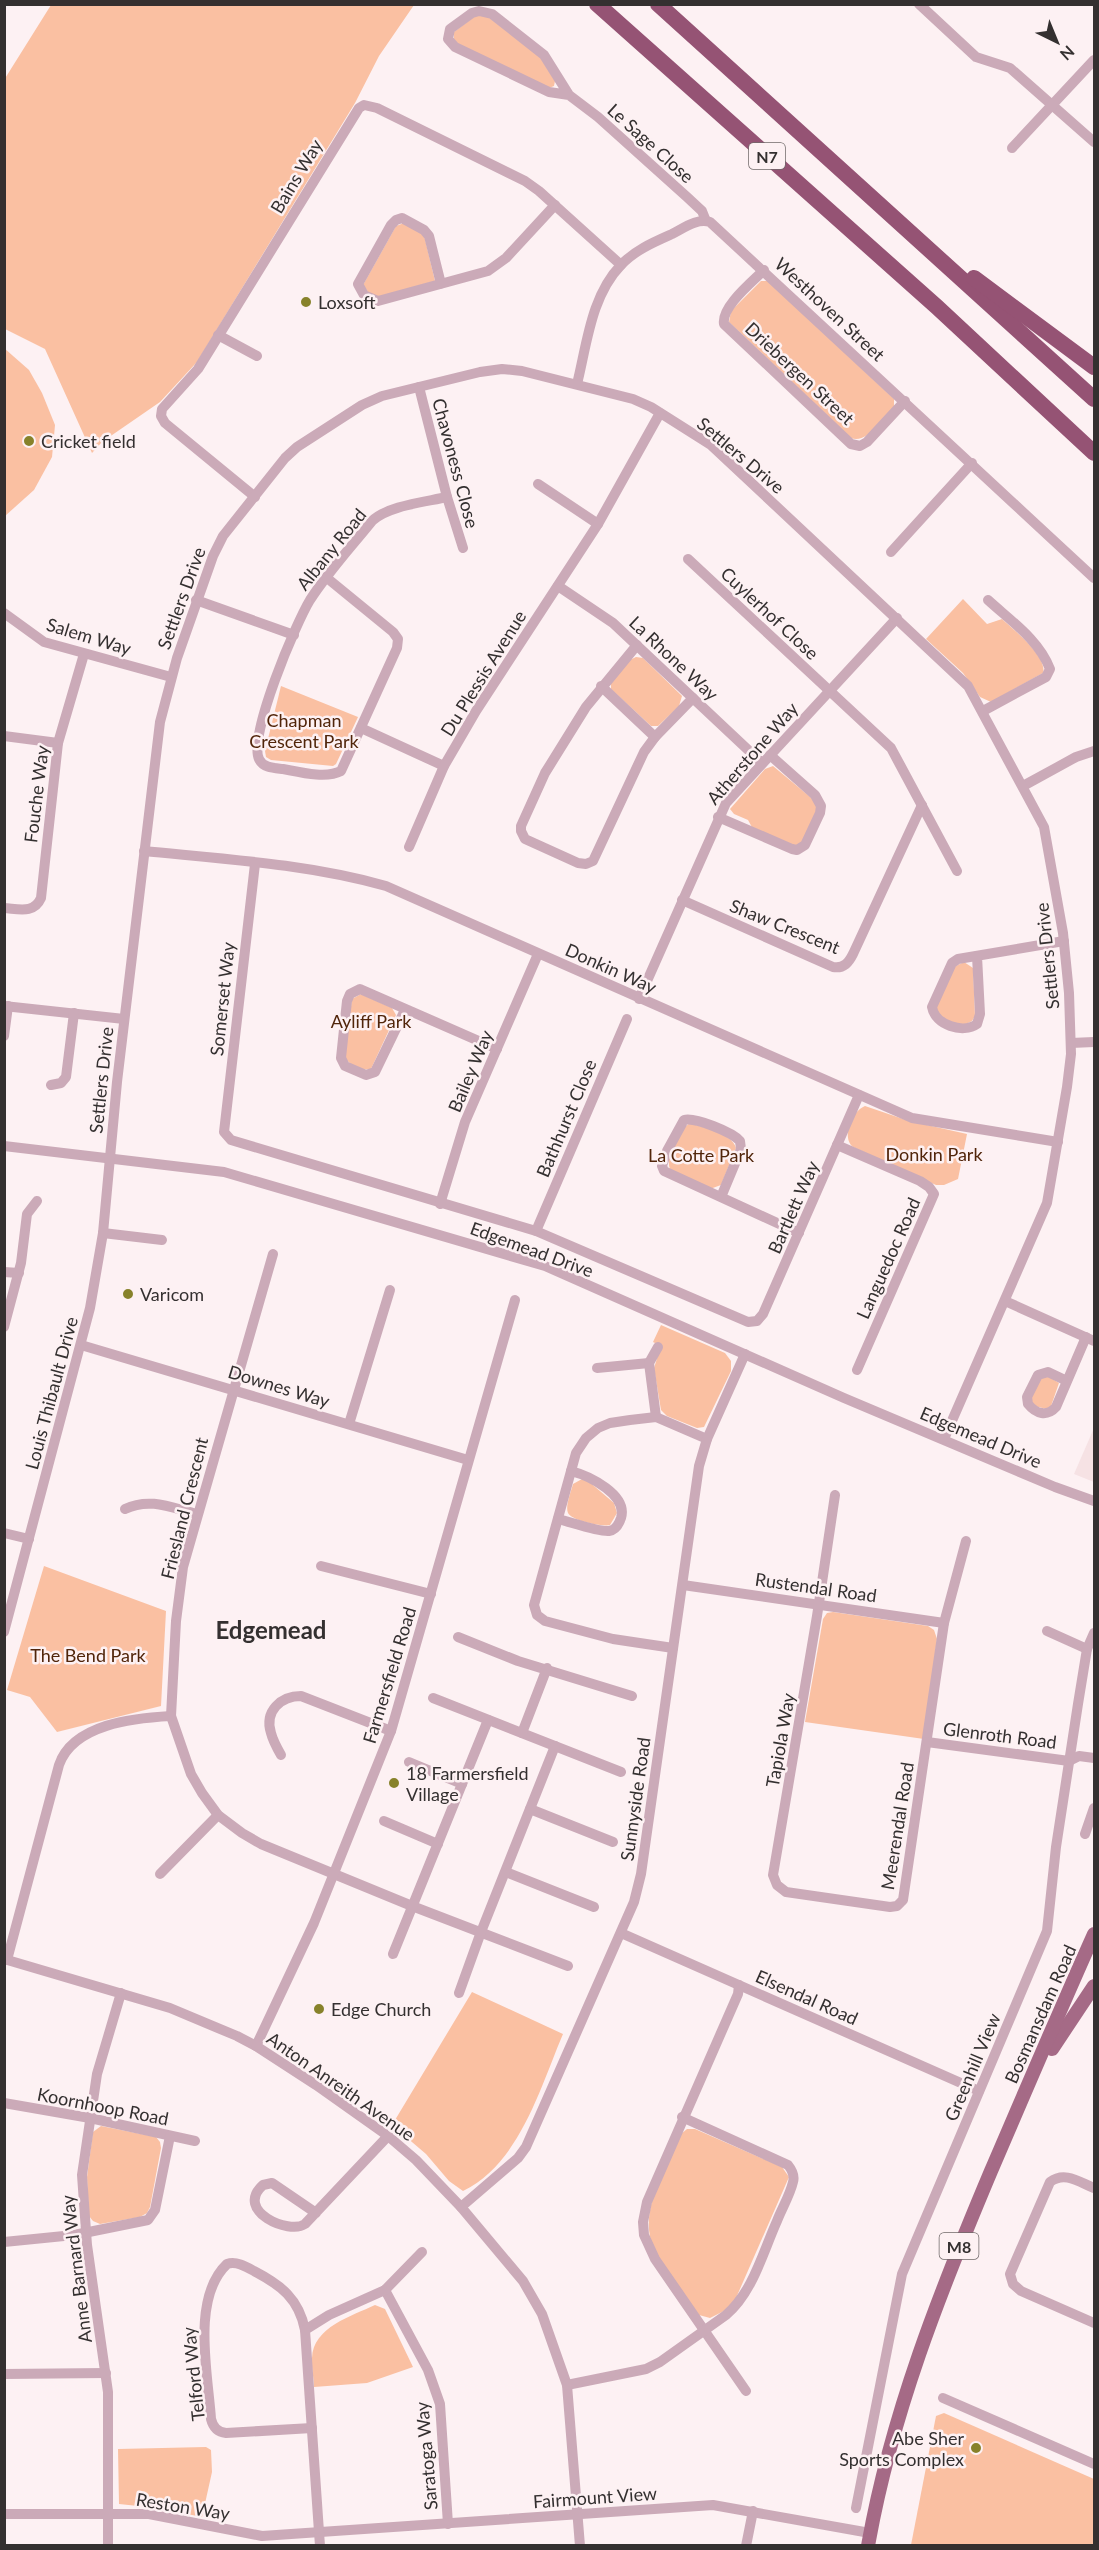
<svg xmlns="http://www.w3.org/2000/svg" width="1099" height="2550" font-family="Lato,sans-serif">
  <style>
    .built { fill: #f6e2e4 }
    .green { fill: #fac0a2 }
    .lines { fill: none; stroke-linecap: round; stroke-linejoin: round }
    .minor { stroke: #cbaab8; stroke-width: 10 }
    .major { stroke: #a56a86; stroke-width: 14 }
    .highway { stroke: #955374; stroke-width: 16 }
    .poi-dot { fill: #87822a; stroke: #fdf1f3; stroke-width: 2 }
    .labels { text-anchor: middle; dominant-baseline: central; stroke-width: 5; stroke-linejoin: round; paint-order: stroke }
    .shield { fill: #fdf1f3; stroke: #706a6a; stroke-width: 1.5 }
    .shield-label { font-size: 16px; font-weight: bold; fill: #343030 }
    .street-label { font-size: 18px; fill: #343030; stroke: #fdf1f3 }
    .poi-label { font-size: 18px; fill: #343030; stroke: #fdf1f3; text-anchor: start }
    .park-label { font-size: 18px; fill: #51250a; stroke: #fdf1f3 }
    .district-label { font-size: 24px; font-weight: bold; fill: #343030; stroke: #fdf1f3 }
  </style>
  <rect width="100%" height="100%" fill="#fdf1f3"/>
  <!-- built -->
  <polygon class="built" points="1094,1428 1094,1482 1074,1474"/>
  <!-- green -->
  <g class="green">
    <polygon points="51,5 414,5 379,56 355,103 197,362 160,402 102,442 92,453 45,349 5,329 4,80"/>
    <polygon points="475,16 487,16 539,55 555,81 554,86 549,88 459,45 454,39 454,32"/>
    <polygon points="404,223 424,235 435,281 378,297 371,296 363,285 396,226"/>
    <path d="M761,281H768L894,399V407C883,418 868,444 851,438L729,322L731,311Z"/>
    <polygon points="4,348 29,370 42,393 55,425 52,457 34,490 5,516"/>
    <path d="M963,599L987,624L1002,619C1014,630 1048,657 1043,673L991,702L980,697L963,673L926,639Z"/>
    <polygon points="636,657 643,658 682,696 679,706 658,726 651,726 611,689 611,683 630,660"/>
    <polygon points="281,686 358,717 336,764 333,766 271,760 266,757 265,751"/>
    <polygon points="773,766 815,801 818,807 804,843 797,847 753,829 748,820 734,814 730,809 765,769"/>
    <polygon points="964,962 973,968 975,1016 972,1021 962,1026 941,1018 936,1008 952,968"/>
    <path d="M361,994L392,1008L396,1015L371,1069C358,1071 352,1066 344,1057L352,999Z"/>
    <path d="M865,1106L909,1121L967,1134L958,1179L944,1185H936L853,1147C841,1137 852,1111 865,1106Z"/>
    <path d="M690,1123C704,1128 732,1133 736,1148L721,1185L710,1189L670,1169C665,1155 679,1130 690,1123Z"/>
    <polygon points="661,1325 725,1353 731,1361 731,1371 704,1427 697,1428 667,1416 661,1410 654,1368 661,1346 653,1342"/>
    <polygon points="1046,1375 1059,1383 1051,1406 1047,1409 1034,1406 1030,1397 1038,1380"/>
    <path d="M582,1479L587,1480L614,1503L617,1513L610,1525C603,1527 572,1521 568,1513C565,1506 571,1492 573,1484Z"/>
    <polygon points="44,1566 166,1611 161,1706 57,1732 30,1697 7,1690"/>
    <polygon points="833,1612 928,1626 934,1630 937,1639 924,1739 805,1722 823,1619 827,1613"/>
    <path d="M472,1992L563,2034C540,2088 520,2163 463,2191L449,2181L426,2154L392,2125Z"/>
    <polygon points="101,2126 156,2137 160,2142 161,2148 150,2207 147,2213 140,2217 100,2224 93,2221 89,2216 87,2177 93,2132"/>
    <path d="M687,2129H695L782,2167L789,2177L736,2298L726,2310L710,2318L699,2315C684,2293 666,2272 654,2249C637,2212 666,2167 681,2134Z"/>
    <path d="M375,2305L385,2309L413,2367L367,2383L314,2387C314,2377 311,2367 312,2358C313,2327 352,2316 375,2305Z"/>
    <polygon points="944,2413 1094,2479 1094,2545 911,2545 936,2416"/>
    <polygon points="206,2447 211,2450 212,2472 202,2517 157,2508 119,2504 118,2449"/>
  </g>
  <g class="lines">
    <!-- minor -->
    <g class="minor">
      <polyline points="919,4 976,57 1010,68 1094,142"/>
      <polyline points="569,95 549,92 455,47 448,39 450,29 472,13 479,11 492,14 544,55 569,95 598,117 687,197 702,211 706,221"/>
      <polyline points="1012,148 1094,60"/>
      <path d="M764,270C752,282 721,307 724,324L851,444L860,446L867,442L905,401"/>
      <polyline points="441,284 429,236 424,230 402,218 396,220 391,225 358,284 364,295 378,301 488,271 506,258 555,205"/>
      <polyline points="218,335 257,356"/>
      <path d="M577,384C587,344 591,296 621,265C635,250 654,242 672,234C684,228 697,218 710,222L1094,578"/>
      <polyline points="419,387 447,497 463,548"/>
      <polyline points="538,484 598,524"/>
      <polyline points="255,497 165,423 161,416 162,409 198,369 359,108 364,105 377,108 525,181 539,191 621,265"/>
      <polyline points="891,552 972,463"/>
      <polyline points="688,559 891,748 957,871"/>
      <path d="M327,578L393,632L398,639L397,648L341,771C326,779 299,772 283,769C274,768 263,768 259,759C248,736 296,623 310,600C328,572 351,547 372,521C387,506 425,502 447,497"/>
      <polyline points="558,586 613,623 762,763"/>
      <polyline points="196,600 294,635"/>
      <polyline points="4,613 44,642 171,677"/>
      <polyline points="637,645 586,707 545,773 521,826 521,831 525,839 578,863 586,864 593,861 644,752 655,737 693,698"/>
      <polyline points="601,686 655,737"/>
      <path d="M983,711L1046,677L1050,669C1039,640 1011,621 988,600"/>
      <polyline points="361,728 444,766"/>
      <polyline points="4,736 58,743"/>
      <polyline points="1023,786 1076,757 1094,751"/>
      <polyline points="718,817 792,849 797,850 805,845 820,813 821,806 815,795 770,755"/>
      <polyline points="409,847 444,766 476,711 598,524 660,413"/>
      <path d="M144,851C224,859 308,864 386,886L912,1118L1058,1142"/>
      <polyline points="255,864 224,1132 231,1140 536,1231 748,1322 757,1321 763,1314 859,1095"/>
      <path d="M682,900L833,967C844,969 849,962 853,954L922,805"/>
      <path d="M4,908C19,909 34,914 41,898L58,743L84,654"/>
      <path d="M977,956L980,1014L977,1024C963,1034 935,1025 932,1007L952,963L958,959L1064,941"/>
      <polyline points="639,999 726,803 897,618"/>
      <polyline points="4,1006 124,1019"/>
      <polyline points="405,1010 375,1072 366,1075 345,1066 341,1058 347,1001 350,994 360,989 497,1049"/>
      <polyline points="4,1036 8,1006"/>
      <polyline points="1071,1043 1094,1042"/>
      <polyline points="51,1085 61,1083 66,1077 74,1013"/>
      <polyline points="837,1145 920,1181 929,1187 934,1194 857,1370"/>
      <polyline points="4,1146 224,1172 545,1266 844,1398 1055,1487 1094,1501"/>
      <path d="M721,1197L741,1149L740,1141C732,1132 695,1117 684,1120L667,1151L662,1166L664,1171L799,1233"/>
      <polyline points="440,1204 465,1122 538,954"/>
      <polyline points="536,1231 627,1019"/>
      <polyline points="103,1233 162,1240"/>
      <polyline points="273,1254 183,1567 176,1621 171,1716 191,1774 202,1793 218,1815 242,1833 261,1844 412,1906 568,1966"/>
      <polyline points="4,1272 19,1273"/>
      <polyline points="1005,1301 1094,1341"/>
      <polyline points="4,1327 21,1263 27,1214 37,1201"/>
      <polyline points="81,1345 468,1460"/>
      <polyline points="597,1368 649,1363"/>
      <path d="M1067,1381L1048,1372L1038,1375L1027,1397L1028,1404C1036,1414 1047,1417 1056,1407L1086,1337"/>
      <polyline points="656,1417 649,1363 658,1347"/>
      <polyline points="349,1424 390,1290"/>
      <polyline points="835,1495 817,1616 773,1875 777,1885 786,1892 890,1907 897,1906 903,1900 944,1623 966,1541"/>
      <path d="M125,1509C150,1497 172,1508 197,1514"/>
      <path d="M558,1519C571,1522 597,1532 609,1531C616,1530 619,1524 621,1518C628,1495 590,1476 571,1471"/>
      <polyline points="4,1533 29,1539"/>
      <polyline points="321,1566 431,1594"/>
      <polyline points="683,1585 944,1623"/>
      <polyline points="1047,1631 1087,1649"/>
      <polyline points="4,1632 90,1308 103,1233 117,1082 160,722 177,658 213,556 223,536 285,458 297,447 362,405 382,396 480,372 502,369 522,371 633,399 651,407 711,445 968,686 1044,827 1063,933 1069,993 1071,1054 1067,1087 1047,1203 944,1439"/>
      <polyline points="458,1637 518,1661 632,1696"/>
      <polyline points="673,1648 613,1639 545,1621 537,1615 534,1605 576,1453 586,1438 598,1428 610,1423 630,1420 656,1417 707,1439"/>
      <polyline points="433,1698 621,1772"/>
      <polyline points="522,1733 547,1668"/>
      <polyline points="927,1742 1069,1761 1079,1756 1094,1758"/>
      <path d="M281,1755C277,1748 273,1741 271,1733C264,1711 281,1696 301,1696L391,1731"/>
      <polyline points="409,1762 462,1784"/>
      <polyline points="530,1809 613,1842"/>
      <polyline points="384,1821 438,1844"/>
      <polyline points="1085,1834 1094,1808"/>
      <polyline points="506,1872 594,1907"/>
      <polyline points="160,1874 218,1815"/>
      <polyline points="621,1933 979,2091"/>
      <polyline points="393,1954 488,1720"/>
      <polyline points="4,1959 170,2008 237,2036 256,2046 316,2085 388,2136 416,2160 461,2207 523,2281 542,2314 567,2385 580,2546"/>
      <path d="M7,1960L59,1765C73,1724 134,1718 171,1716"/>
      <polyline points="739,1985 738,1994 647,2202 643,2222 644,2235 655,2259 746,2391"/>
      <polyline points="459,1993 481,1932 555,1746"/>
      <polyline points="256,2046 314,1923 391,1731 515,1300"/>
      <polyline points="4,2103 90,2118 195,2141"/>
      <path d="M1094,2188C1079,2182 1065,2171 1050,2182L1010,2274L1013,2284L1021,2291L1094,2323"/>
      <polyline points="461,2207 518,2158 526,2147 634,1902 641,1874 699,1466 707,1439 745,1354"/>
      <path d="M316,2213L272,2183L263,2185C234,2211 289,2235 305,2224L388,2136"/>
      <polyline points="4,2242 74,2235 148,2220 155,2210 170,2136"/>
      <polyline points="385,2290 428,2370 440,2404 448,2524"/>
      <path d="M305,2330C299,2299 281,2285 254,2271C245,2266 236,2261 227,2264C191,2298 208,2374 211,2419C213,2427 217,2432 226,2433L312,2428"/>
      <polyline points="4,2374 106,2373"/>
      <path d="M567,2385L646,2369L660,2362L726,2315C753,2292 763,2252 777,2221C782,2208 790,2195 793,2182C795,2175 792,2170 788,2165L682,2117"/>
      <polyline points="943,2398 1094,2464"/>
      <polyline points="856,2508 902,2274 1047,1931 1056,1847 1078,1704 1087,1649 1094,1633"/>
      <polyline points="4,2514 149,2514 262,2536 713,2505 870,2533"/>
      <polyline points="108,2546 108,2392 87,2245 82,2175 97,2074 121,1993"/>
      <polyline points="320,2546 305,2330 329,2315 385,2290 422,2252"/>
      <polyline points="746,2546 753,2511"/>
    </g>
    <!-- major -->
    <g class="major">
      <polyline points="1052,2049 1094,1986"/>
      <path d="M868,2546C891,2415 940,2292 991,2171C1025,2092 1059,2012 1094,1934"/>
    </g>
    <!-- highway -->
    <g class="highway">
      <polyline points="597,4 937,307 1094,453"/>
      <polyline points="658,4 1094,399"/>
      <polyline points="974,278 1094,367"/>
    </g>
  </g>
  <!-- markers -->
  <g class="poi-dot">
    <circle cx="306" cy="302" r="6"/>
    <circle cx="29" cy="441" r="6"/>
    <circle cx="128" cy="1294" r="6"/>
    <circle cx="394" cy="1783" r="6"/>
    <circle cx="319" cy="2009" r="6"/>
    <circle cx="976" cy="2448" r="6"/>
  </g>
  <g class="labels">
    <!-- shield labels -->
    <g class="shield">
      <rect x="749" y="143" width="36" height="26" rx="4.5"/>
      <rect x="939.5" y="2233" width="39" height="26" rx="4.5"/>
    </g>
    <g class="shield-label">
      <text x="767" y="156">N7</text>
      <text x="959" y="2246">M8</text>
    </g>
    <!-- street labels -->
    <g class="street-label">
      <text transform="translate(651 143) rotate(42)">Le Sage Close</text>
      <text transform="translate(296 176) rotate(-59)">Bains Way</text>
      <text transform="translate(830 309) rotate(43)">Westhoven Street</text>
      <text transform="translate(800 373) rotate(43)">Driebergen Street</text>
      <text transform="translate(741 455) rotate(40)">Settlers Drive</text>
      <text transform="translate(456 463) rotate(75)">Chavoness Close</text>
      <text transform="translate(331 549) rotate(-51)">Albany Road</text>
      <text transform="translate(181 598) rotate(-70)">Settlers Drive</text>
      <text transform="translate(770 613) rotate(43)">Cuylerhof Close</text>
      <text transform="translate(89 636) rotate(17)">Salem Way</text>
      <text transform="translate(674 658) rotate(43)">La Rhone Way</text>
      <text transform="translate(483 673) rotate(-58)">Du Plessis Avenue</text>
      <text transform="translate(752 753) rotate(-49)">Atherstone Way</text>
      <text transform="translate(36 794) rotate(-83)">Fouche Way</text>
      <text transform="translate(785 926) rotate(22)">Shaw Crescent</text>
      <text transform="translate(1047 956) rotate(-96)">Settlers Drive</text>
      <text transform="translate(611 968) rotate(24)">Donkin Way</text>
      <text transform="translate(222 999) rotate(-84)">Somerset Way</text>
      <text transform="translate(470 1071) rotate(-67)">Bailey Way</text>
      <text transform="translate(101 1080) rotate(-84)">Settlers Drive</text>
      <text transform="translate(566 1118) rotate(-67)">Bathhurst Close</text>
      <text transform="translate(793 1207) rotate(-66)">Bartlett Way</text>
      <text transform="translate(532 1249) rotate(20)">Edgemead Drive</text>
      <text transform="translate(888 1258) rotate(-66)">Languedoc Road</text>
      <text transform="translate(279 1386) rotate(17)">Downes Way</text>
      <text transform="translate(51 1393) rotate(-75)">Louis Thibault Drive</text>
      <text transform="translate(981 1437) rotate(23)">Edgemead Drive</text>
      <text transform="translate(184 1508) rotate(-76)">Friesland Crescent</text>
      <text transform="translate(816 1587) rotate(8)">Rustendal Road</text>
      <text transform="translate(389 1675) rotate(-73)">Farmersfield Road</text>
      <text transform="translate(1000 1735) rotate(7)">Glenroth Road</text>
      <text transform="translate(780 1740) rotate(-80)">Tapiola Way</text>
      <text transform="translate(635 1799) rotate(-82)">Sunnyside Road</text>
      <text transform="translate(897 1826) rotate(-81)">Meerendal Road</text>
      <text transform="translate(807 1997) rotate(24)">Elsendal Road</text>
      <text transform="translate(1040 2014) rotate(-66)">Bosmansdam Road</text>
      <text transform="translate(972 2067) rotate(-67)">Greenhill View</text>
      <text transform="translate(341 2086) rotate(35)">Anton Anreith Avenue</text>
      <text transform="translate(103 2106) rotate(11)">Koornhoop Road</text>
      <text transform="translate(76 2269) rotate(-97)">Anne Barnard Way</text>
      <text transform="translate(193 2374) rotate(-96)">Telford Way</text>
      <text transform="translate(426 2456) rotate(-95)">Saratoga Way</text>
      <text transform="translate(595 2497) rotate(-4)">Fairmount View</text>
      <text transform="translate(183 2506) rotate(9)">Reston Way</text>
    </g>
    <!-- poi labels -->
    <g class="poi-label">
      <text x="318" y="302">Loxsoft</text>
      <text x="41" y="441">Cricket field</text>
      <text x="140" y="1294">Varicom</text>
      <text x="406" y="1773">18 Farmersfield<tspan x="406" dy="21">Village</tspan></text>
      <text x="331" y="2009">Edge Church</text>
      <text x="964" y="2438" text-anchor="end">Abe Sher<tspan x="964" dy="21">Sports Complex</tspan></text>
    </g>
    <!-- park labels -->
    <g class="park-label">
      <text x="304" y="720">Chapman<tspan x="304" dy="21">Crescent Park</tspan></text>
      <text x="371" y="1021">Ayliff Park</text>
      <text x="934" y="1154">Donkin Park</text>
      <text x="701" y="1155">La Cotte Park</text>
      <text x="88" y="1655">The Bend Park</text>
    </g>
    <!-- district labels -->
    <g class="district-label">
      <text x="271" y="1629">Edgemead</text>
    </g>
  </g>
  <!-- border -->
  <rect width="1099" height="2550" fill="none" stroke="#343030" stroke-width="12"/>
  <!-- north arrow -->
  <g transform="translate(1057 42) rotate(137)" stroke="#fdf1f3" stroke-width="4.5" paint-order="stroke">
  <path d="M0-4.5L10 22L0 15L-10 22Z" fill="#343030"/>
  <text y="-9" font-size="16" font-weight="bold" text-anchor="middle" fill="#343030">N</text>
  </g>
</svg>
